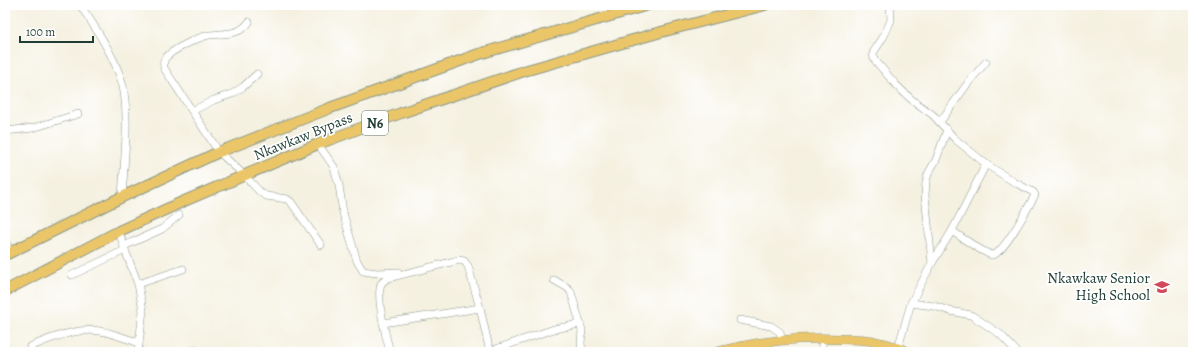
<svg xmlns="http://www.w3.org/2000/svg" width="1198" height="357" font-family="Alegreya,serif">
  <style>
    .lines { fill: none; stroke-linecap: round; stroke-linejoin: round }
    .minor-casing { stroke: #8a978a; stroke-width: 8 }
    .major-casing { stroke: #8a978a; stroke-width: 10 }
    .highway-casing { stroke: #8a978a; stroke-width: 12 }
    .minor { stroke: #fff; stroke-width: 7 }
    .major { stroke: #ebc669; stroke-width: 9 }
    .highway { stroke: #ebc669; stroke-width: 10 }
    .labels { text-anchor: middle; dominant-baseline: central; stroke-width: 3.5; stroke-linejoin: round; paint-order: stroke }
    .shield { fill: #fff; stroke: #627771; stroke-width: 1 }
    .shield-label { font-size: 14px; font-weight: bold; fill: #1f3d34 }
    .street-label { font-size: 15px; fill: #1f3d34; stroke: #fff }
    .poi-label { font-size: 15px; fill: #1f3d34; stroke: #fff; text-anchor: end }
  </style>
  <rect width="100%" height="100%" fill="#fff"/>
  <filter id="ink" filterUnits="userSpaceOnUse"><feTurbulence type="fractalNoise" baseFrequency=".025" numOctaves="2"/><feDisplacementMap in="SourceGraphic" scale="8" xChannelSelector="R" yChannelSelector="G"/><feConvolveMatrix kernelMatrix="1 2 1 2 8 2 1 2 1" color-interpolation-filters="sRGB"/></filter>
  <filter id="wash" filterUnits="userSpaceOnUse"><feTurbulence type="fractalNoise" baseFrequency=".012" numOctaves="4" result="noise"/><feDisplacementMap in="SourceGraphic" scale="16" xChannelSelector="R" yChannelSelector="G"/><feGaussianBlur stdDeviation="0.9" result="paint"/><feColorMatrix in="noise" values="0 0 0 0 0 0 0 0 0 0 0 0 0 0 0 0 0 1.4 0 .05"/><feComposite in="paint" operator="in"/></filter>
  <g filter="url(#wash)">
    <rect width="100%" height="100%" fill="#f5f1e1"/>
  </g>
  <g filter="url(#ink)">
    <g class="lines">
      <!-- minor casing -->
      <g class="minor-casing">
        <g id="minor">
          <path d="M80,5C96,28 120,64 124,92C129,126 124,162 122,197"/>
          <polyline points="613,5 617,13"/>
          <polyline points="890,5 891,20 884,36 873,53 874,59 896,85 911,99 933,115 955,139 986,164 952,231 932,263 911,303 898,348"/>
          <path d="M249,22C240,36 223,33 209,35C199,37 166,52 164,61C163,63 164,65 164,68L219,152L244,175L260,192L266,196L287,199L291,202L321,245"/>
          <polyline points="192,111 214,100 232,94 243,87 257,74"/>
          <polyline points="940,122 968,83 986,62"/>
          <polyline points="5,131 33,128 78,114"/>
          <polyline points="318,144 334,167 339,185 343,213 357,261 363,271 377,273 398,272"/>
          <polyline points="119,231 125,250 138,284 143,310 138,352"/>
          <path d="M952,231C961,237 983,253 992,255C1002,257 1030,204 1035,195L1033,192L1014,182L986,164"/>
          <polyline points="5,240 10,253"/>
          <polyline points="124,246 162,229 179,215"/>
          <polyline points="932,263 925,195 926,182 928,174 936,160 947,130"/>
          <polyline points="72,275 125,250"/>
          <polyline points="554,280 568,288 571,292 582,330 581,343 582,352"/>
          <polyline points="138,284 183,269"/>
          <polyline points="911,303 934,306 950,311 971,315 1000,334 1017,352"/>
          <polyline points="740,320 771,326 780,332 782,339"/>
          <polyline points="383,323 480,308"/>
          <path d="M30,347C50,338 78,327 100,331C113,333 127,339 139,343"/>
          <polyline points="188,352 195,350"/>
          <path d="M390,352C386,338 376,297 381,284C383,281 385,280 388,278L459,260L464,261L468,266L480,308L490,352"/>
          <polyline points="487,352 554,329 580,324"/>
          <polyline points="821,352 823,338"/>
        </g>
      </g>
      <!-- major casing -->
      <g class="major-casing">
        <path id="major" d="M717,352C762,341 796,337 841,339C855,339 868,339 881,343C891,345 900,349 910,352"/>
      </g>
      <!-- highway casing -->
      <g class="highway-casing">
        <g id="highway">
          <polyline points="5,255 122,197 219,152 330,108 479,54 648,5"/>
          <polyline points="5,291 119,231 182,202 318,144 401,113 524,71 661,32 765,5"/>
        </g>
      </g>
      <!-- minor -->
      <use href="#minor" class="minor"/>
      <!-- major -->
      <use href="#major" class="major"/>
      <!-- highway -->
      <use href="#highway" class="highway"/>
    </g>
  </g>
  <!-- icons -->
  <defs>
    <g id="school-bare" transform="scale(1.2)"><path d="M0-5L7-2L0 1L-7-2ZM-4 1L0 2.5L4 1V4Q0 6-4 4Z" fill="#d1495b" stroke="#fff" stroke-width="2.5" paint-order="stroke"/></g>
  </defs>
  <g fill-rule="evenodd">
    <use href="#school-bare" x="1162" y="287"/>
  </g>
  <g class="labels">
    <!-- shield labels -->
    <rect class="shield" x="362" y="111" width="26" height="24" rx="3"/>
    <g class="shield-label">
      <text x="375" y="123">N6</text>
    </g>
    <!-- street labels -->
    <g class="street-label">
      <text transform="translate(303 136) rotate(-22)">Nkawkaw Bypass</text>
    </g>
    <!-- poi labels -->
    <g class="poi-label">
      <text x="1150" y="278">Nkawkaw Senior<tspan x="1150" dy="17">High School</tspan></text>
    </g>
  </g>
  <!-- margin -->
  <rect width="1198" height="357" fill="none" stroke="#fff" stroke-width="20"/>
  <!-- scale -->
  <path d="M20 36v6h73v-6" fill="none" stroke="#1f3d34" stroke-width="2"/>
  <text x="26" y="36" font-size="12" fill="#1f3d34" stroke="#ffffff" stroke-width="3" paint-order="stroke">100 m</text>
</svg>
